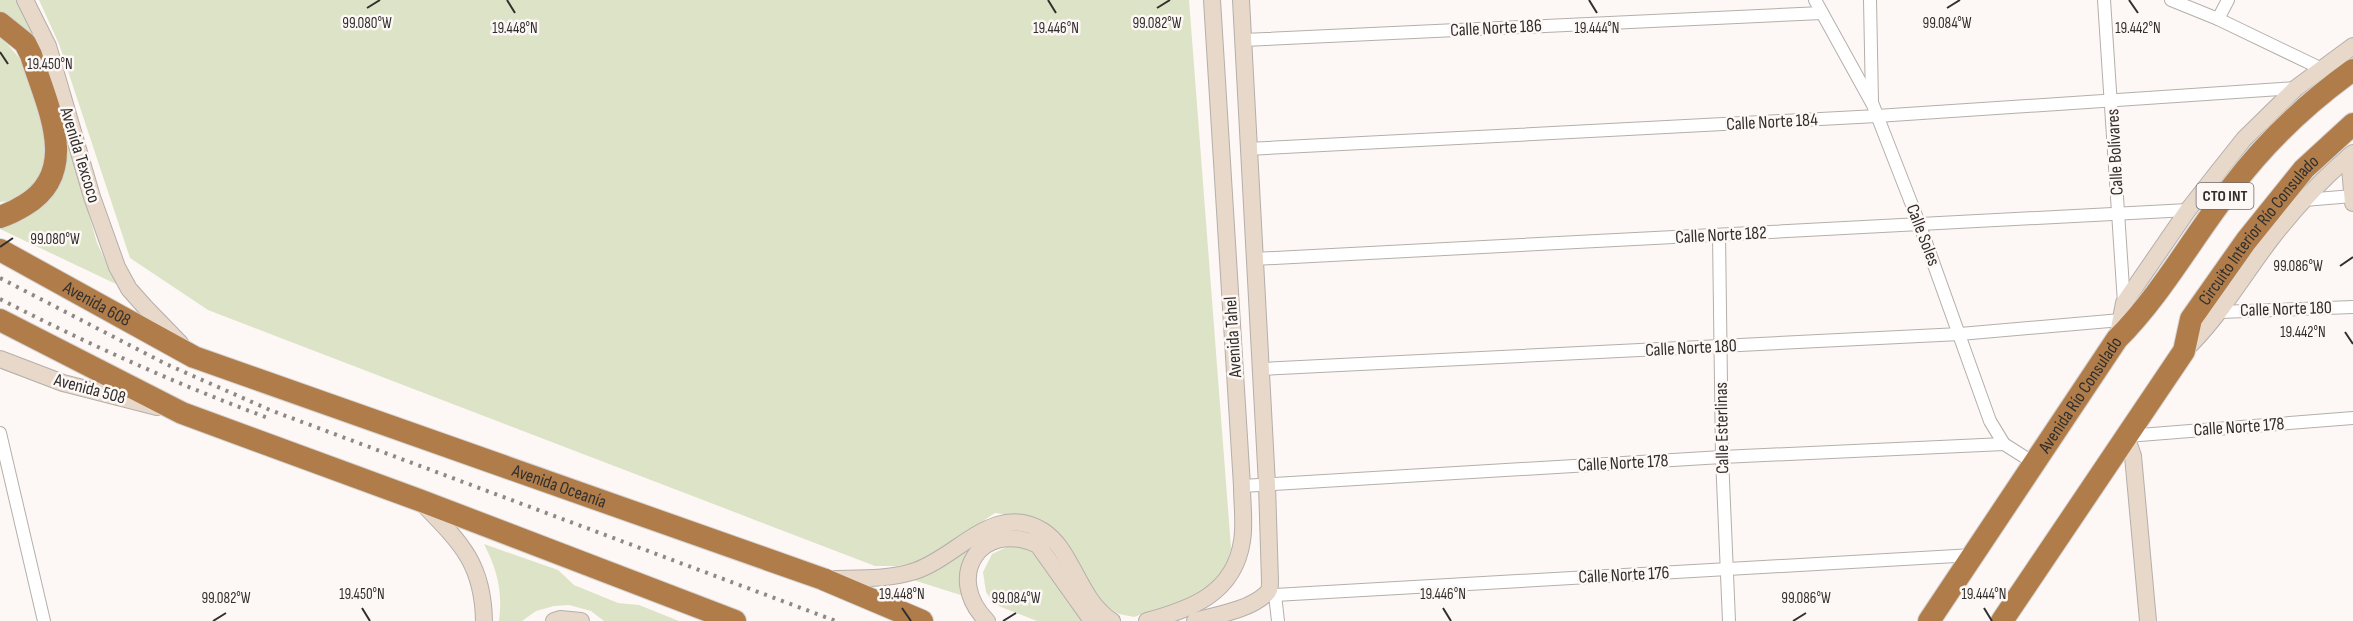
<svg xmlns="http://www.w3.org/2000/svg" width="2353" height="621" font-family="'Sofia Sans Condensed',sans-serif">
  <style>
    .green { fill: #dde3c6 }
    .lines { fill: none; stroke-linecap: round; stroke-linejoin: round }
    .street-casing { stroke: #b4afab; stroke-width: 14 }
    .secondary-casing { stroke: #b4afab; stroke-width: 18 }
    .highway-casing { stroke: #d6d5d5; stroke-width: 24 }
    .street { stroke: #fff; stroke-width: 12 }
    .secondary { stroke: #e7d8c9; stroke-width: 16 }
    .highway { stroke: #b07d4a; stroke-width: 22 }
    .rail { stroke: #8c8987; stroke-width: 4; stroke-dasharray: 3 6; stroke-linecap: butt }
    .ticks { fill: none; stroke: #312f2e; stroke-width: 2 }
    .labels { text-anchor: middle; dominant-baseline: central; stroke-width: 5; stroke-linejoin: round; paint-order: stroke }
    .shield { fill: #fdf8f5; stroke: #6e6b6a; stroke-width: 1.5 }
    .shield-label { font-size: 16px; font-weight: bold; fill: #312f2e }
    .street-label { font-size: 18px; fill: #312f2e; stroke: #fdf8f5 }
    .ticks-label { font-size: 15px; text-anchor: middle; fill: #312f2e; stroke: #fdf8f5; stroke-width: 5; stroke-linejoin: round; paint-order: stroke }
  </style>
  <rect width="100%" height="100%" fill="#fdf8f5"/>
  <!-- green -->
  <g class="green">
    <polygon points="0,0 16,0 39,45 0,14"/>
    <polygon points="39,0 1189,0 1231,548 1227,564 1214,583 1194,597 1134,617 1119,614 1106,606 1058,538 1032,518 995,513 922,561 897,566 875,566 208,310 130,258 59,44"/>
    <path d="M0,37C9,46 18,55 24,66C30,76 32,90 35,102C39,113 44,126 46,138C50,170 34,199 0,202Z"/>
    <polygon points="63,124 97,243 116,284 0,229 0,225 36,209"/>
    <polygon points="979,540 967,597 910,579"/>
    <path d="M484,544L558,570L574,585L618,603L639,605L679,621H604L591,611L569,605L554,606L536,611L522,621H499C503,592 497,569 484,544Z"/>
    <polygon points="1011,545 1031,548 1084,621 1037,621 1001,607 992,601 986,592 983,572 992,554"/>
  </g>
  <g class="lines">
    <!-- street casing -->
    <g class="street-casing">
      <g id="street">
        <polyline points="1815,0 1873,105 1919,223 1990,421 2004,444 2034,463"/>
        <polyline points="1870,0 1872,101"/>
        <polyline points="2104,0 2124,303"/>
        <polyline points="2171,0 2218,19 2322,69"/>
        <polyline points="2218,19 2228,0"/>
        <polyline points="1243,40 1822,13"/>
        <polyline points="1248,149 1877,116 2296,88"/>
        <polyline points="2304,200 2353,196"/>
        <polyline points="1719,235 1722,457 1729,621"/>
        <polyline points="1254,259 2188,210"/>
        <polyline points="2219,312 2353,307"/>
        <polyline points="1260,369 1960,334 2121,320"/>
        <polyline points="0,433 44,621"/>
        <polyline points="2127,436 2353,418"/>
        <polyline points="1242,486 1722,457 2004,444"/>
        <polyline points="1275,595 1973,555"/>
        <polyline points="1275,595 1278,621"/>
      </g>
    </g>
    <!-- secondary casing -->
    <g class="secondary-casing">
      <g id="secondary">
        <polyline points="25,0 48,46 92,197 117,267 129,289 145,307 180,343"/>
        <polyline points="2349,156 2353,203"/>
        <polyline points="2117,339 2124,303 2188,210 2217,173 2244,139 2296,88 2353,46"/>
        <path d="M2184,351C2218,319 2242,277 2271,239C2295,208 2323,178 2353,153"/>
        <polyline points="0,359 63,383 157,407"/>
        <polyline points="2126,436 2133,456 2148,621"/>
        <path d="M424,505C461,543 483,564 484,621"/>
        <path d="M829,579C858,578 887,580 915,571C958,557 994,501 1043,531C1073,550 1079,601 1112,621"/>
        <polyline points="554,621 560,619 581,621"/>
        <path d="M987,621C943,577 981,518 1038,545L1092,621"/>
        <path d="M1147,621C1191,609 1234,594 1242,541C1245,524 1242,504 1242,486L1212,0"/>
        <path d="M1195,621C1217,615 1249,610 1266,594C1270,591 1270,586 1270,581L1267,485L1241,0"/>
      </g>
    </g>
    <!-- highway casing -->
    <g class="highway-casing">
      <g id="highway">
        <path d="M0,23L25,43L31,55C46,104 82,171 25,205C17,210 9,214 0,217"/>
        <path id="s1" d="M0,250L194,357L823,579L922,621"/>
        <polyline points="0,320 182,413 419,500 735,621"/>
        <path id="s2" d="M1929,621L2117,339C2162,294 2192,238 2231,188C2265,143 2307,103 2353,70"/>
        <path id="s3" d="M2002,621L2184,351L2191,319L2246,241L2304,169L2353,124"/>
      </g>
    </g>
    <!-- street -->
    <use href="#street" class="street"/>
    <!-- secondary -->
    <use href="#secondary" class="secondary"/>
    <!-- highway -->
    <use href="#highway" class="highway"/>
    <!-- rail -->
    <g class="rail">
      <polyline points="0,278 166,364 270,410 836,621"/>
      <path d="M0,299C88,344 178,385 271,419"/>
    </g>
  </g>
  <!-- ticks -->
  <path class="ticks" d="M507,0L515,13M1048,0L1056,13M1589,0L1597,13M2129,0L2138,13M367,8L380,0M1157,8L1170,0M1947,8L1960,0M0,52L8,64M0,247L13,238M2340,266L2353,257M2345,332L2353,344M362,608L370,621M902,608L911,621M1443,608L1451,621M1984,608L1992,621M213,621L226,613M1003,621L1016,613M1793,621L1806,613"/>
  <g class="labels">
    <!-- shield labels -->
    <rect class="shield" x="2196.5" y="183" width="57" height="26" rx="4.5"/>
    <g class="shield-label">
      <text x="2225" y="196">CTO INT</text>
    </g>
    <!-- street labels -->
    <g class="street-label">
      <text transform="translate(1496 28) rotate(-3)">Calle Norte 186</text>
      <text transform="translate(1772 122) rotate(-3)">Calle Norte 184</text>
      <text transform="translate(2115 152) rotate(-93)">Calle Bolívares</text>
      <text transform="translate(80 155) rotate(73)">Avenida Texcoco</text>
      <text stroke="none"><textPath href="#s3" startOffset="470">Circuito Interior Río Consulado</textPath></text>
      <text transform="translate(1721 235) rotate(-3)">Calle Norte 182</text>
      <text transform="translate(1923 235) rotate(69)">Calle Soles</text>
      <text stroke="none"><textPath href="#s1" startOffset="111">Avenida 608</textPath></text>
      <text transform="translate(2286 309) rotate(-2)">Calle Norte 180</text>
      <text transform="translate(1233 337) rotate(-94)">Avenida Tahel</text>
      <text transform="translate(1691 348) rotate(-3)">Calle Norte 180</text>
      <text transform="translate(90 389) rotate(15)">Avenida 508</text>
      <text stroke="none"><textPath href="#s2" startOffset="272">Avenida Río Consulado</textPath></text>
      <text transform="translate(2239 427) rotate(-4)">Calle Norte 178</text>
      <text transform="translate(1722 428) rotate(-91)">Calle Esterlinas</text>
      <text transform="translate(1623 463) rotate(-3)">Calle Norte 178</text>
      <text stroke="none"><textPath href="#s1" startOffset="609">Avenida Oceanía</textPath></text>
      <text transform="translate(1624 575) rotate(-3)">Calle Norte 176</text>
    </g>
  </g>
  <g class="ticks-label">
    <text x="1157" y="28">99.082°W</text>
    <text x="367" y="28">99.080°W</text>
    <text x="1947" y="28">99.084°W</text>
    <text x="515" y="33">19.448°N</text>
    <text x="1056" y="33">19.446°N</text>
    <text x="1597" y="33">19.444°N</text>
    <text x="2138" y="33">19.442°N</text>
    <text x="50" y="69">19.450°N</text>
    <text x="55" y="244">99.080°W</text>
    <text x="2298" y="271">99.086°W</text>
    <text x="2303" y="337">19.442°N</text>
    <text x="362" y="599">19.450°N</text>
    <text x="902" y="599">19.448°N</text>
    <text x="1443" y="599">19.446°N</text>
    <text x="1984" y="599">19.444°N</text>
    <text x="226" y="603">99.082°W</text>
    <text x="1016" y="603">99.084°W</text>
    <text x="1806" y="603">99.086°W</text>
  </g>
</svg>
